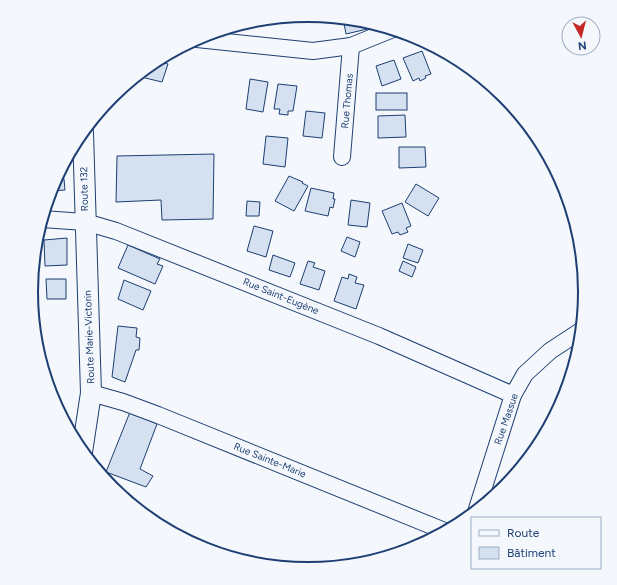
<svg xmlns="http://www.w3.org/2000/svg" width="617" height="585" font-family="Figtree,sans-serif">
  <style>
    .building { fill: #d5e0f0; stroke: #1d3f73 }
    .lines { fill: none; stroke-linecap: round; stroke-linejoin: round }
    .minor-casing { stroke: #1d3f73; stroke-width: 18 }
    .major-casing { stroke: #1d3f73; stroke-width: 22 }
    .minor { stroke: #f4f7fb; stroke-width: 16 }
    .major { stroke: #f4f7fb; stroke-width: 20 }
    .labels { text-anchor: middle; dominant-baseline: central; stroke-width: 3; stroke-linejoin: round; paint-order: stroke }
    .street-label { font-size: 10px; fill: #1d3f73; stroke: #f4f7fb }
    .rim { fill: none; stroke: #1d3f73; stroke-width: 2 }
  </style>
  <rect width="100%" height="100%" fill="#f4f7fb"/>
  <!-- building -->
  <g class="building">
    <polygon points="343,18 363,20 380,26 346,34"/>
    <polygon points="441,50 456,58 451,61 448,56 445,57"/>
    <polygon points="422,51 431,74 425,76 426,78 420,81 419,78 413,81 403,58"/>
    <polygon points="394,60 401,79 382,86 376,66"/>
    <polygon points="156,61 168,64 162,82 137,76"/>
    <polygon points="250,79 268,82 263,112 246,109"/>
    <polygon points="278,84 297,86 293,111 288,111 288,115 279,114 280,109 274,109"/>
    <rect x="376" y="93" width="31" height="17"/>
    <polygon points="306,111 325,113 322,138 303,136"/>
    <polygon points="405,115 406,137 378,138 378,116"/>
    <polygon points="266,136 288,138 285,167 263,164"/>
    <polygon points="399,147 425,147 426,167 399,168"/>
    <polygon points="214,154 213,219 162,220 161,200 116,202 117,156"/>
    <polygon points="60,171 61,180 64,179 65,190 51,191"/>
    <polygon points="289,176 303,182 302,183 308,186 294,211 275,201"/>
    <polygon points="416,184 439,198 428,216 405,202"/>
    <polygon points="311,188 334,193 333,199 335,199 333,208 330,207 328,216 305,211"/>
    <polygon points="351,200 370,203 367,227 348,225"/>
    <polygon points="247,201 260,202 259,216 246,216"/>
    <polygon points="402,203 411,226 406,228 408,232 400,235 398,232 392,234 382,211"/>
    <polygon points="254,226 273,231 266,257 247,251"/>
    <polygon points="347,237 360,242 355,257 341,251"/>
    <polygon points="67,238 67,265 45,266 44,240"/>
    <polygon points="408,244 423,250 418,263 403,258"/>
    <polygon points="128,245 160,259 157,264 163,266 155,284 118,268"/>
    <polygon points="273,255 295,263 290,277 269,270"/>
    <polygon points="308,261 315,263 313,267 325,271 319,290 300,284"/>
    <polygon points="403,261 416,267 412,277 399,271"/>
    <polygon points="349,274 357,277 355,283 364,285 356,309 334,301 342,277 348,279"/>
    <polygon points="46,279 66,279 66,299 47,299"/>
    <polygon points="124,280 151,291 143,310 118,299"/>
    <polygon points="118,326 137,328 136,337 140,338 139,350 136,350 125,382 112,377"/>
    <polygon points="130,412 157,424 140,469 153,476 146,487 106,472"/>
  </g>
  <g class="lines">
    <!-- minor casing -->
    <g class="minor-casing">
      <g id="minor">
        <polyline points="197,39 313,51 351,46 393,29"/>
        <polyline points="342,157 351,46"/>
        <polyline points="42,219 85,222 116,231 379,336 513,395"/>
        <polyline points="91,393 123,402 158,415 447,532"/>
        <polyline points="476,512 513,395 525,374 550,351 582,330"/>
      </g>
    </g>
    <!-- major casing -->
    <g class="major-casing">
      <polyline id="major" points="82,452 91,393 83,132"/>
    </g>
    <!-- minor -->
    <use href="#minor" class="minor"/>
    <!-- major -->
    <use href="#major" class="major"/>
  </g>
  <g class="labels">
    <!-- street labels -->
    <g class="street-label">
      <text transform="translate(347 101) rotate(-85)">Rue Thomas</text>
      <text transform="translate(84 189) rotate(-91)">Route 132</text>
      <text transform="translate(281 296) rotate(22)">Rue Saint-Eugène</text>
      <text transform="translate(89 337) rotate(-92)">Route Marie-Victorin</text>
      <text transform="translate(506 419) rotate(-71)">Rue Massue</text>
      <text transform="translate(270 460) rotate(22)">Rue Sainte-Marie</text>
    </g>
  </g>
  <!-- crop -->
  <path d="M0 0H617V585H0ZM38 292a270 270 0 1 1 540 0a270 270 0 1 1-540 0Z" fill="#f4f7fb" fill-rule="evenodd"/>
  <path class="rim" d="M38 292a270 270 0 1 1 540 0a270 270 0 1 1-540 0Z"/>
  <!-- legend -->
  <rect x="471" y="517" width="130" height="52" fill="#f4f7fb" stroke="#9eadc5"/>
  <rect x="479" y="530" width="20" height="6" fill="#f4f7fb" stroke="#9eadc5"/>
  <text x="507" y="537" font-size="12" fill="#1d3f73">Route</text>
  <rect x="479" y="547" width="20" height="12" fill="#d5e0f0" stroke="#9eadc5"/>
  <text x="507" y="557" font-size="12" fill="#1d3f73">Bâtiment</text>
  <!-- north arrow -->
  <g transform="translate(581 36) rotate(173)"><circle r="19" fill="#f4f7fb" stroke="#9eadc5"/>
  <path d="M0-3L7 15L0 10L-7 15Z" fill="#c62828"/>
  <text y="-6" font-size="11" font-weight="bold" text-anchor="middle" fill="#1d3f73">N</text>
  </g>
</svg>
